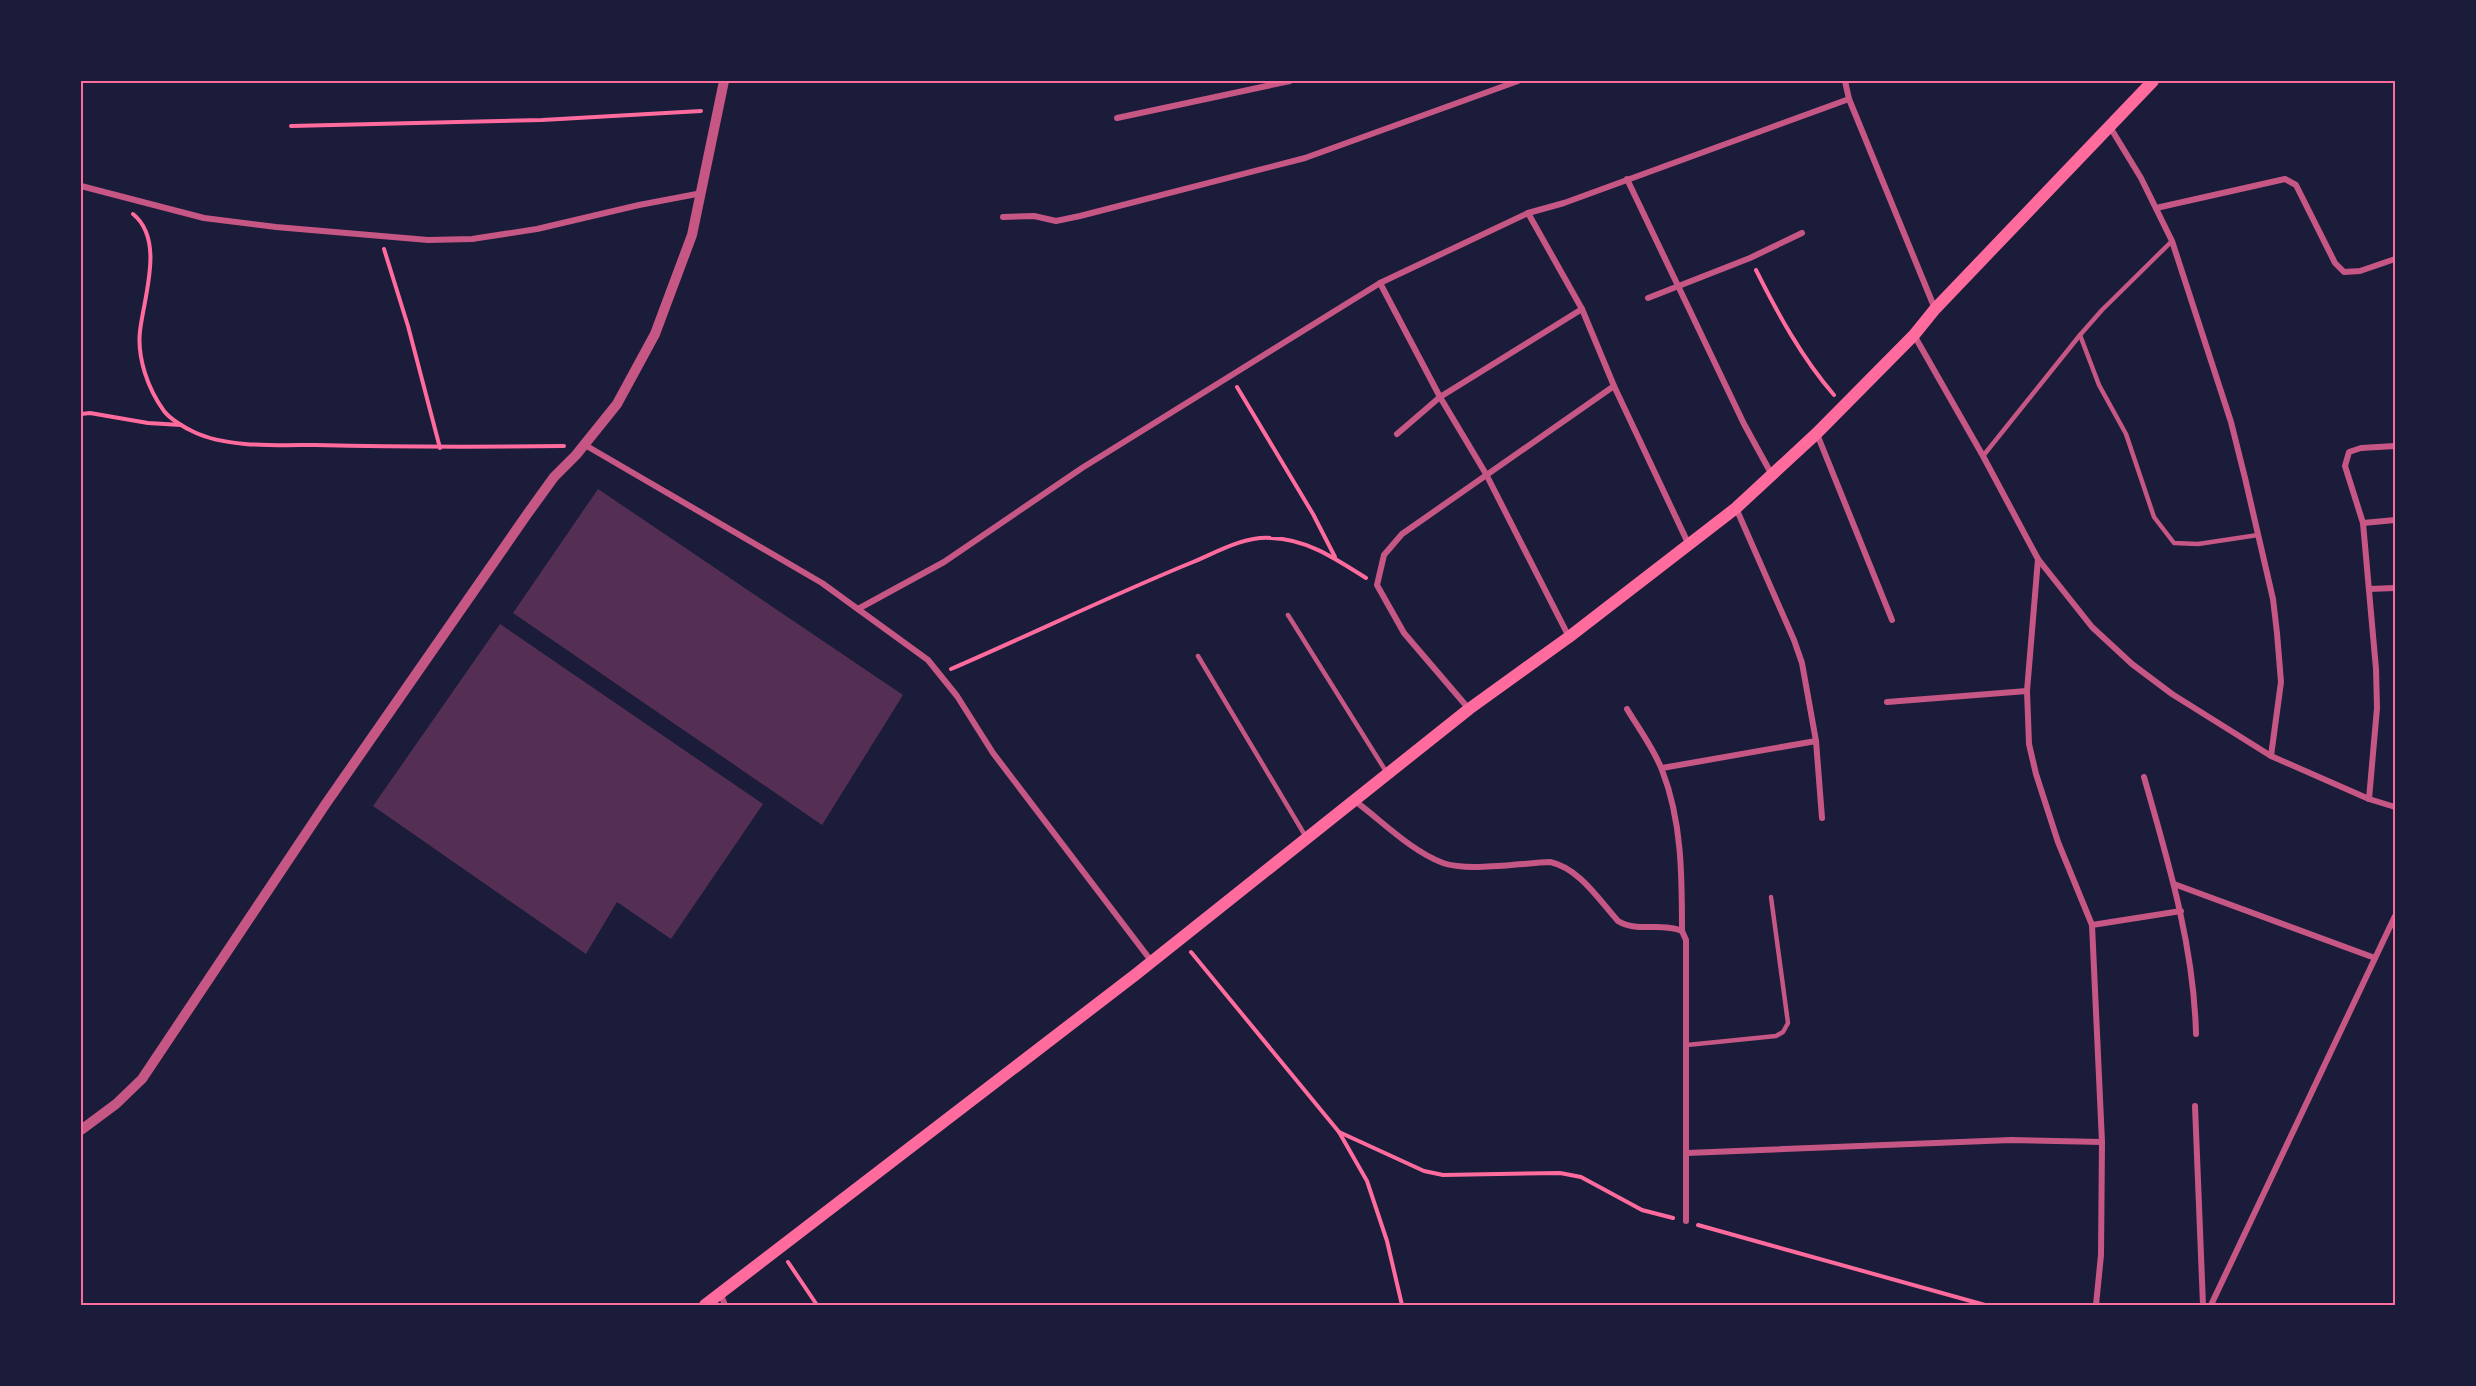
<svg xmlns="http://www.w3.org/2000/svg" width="2476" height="1386" font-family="Jost,sans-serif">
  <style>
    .building { fill: #542f53 }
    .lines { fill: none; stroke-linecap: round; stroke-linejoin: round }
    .path { stroke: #ff6b9d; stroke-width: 4 }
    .service { stroke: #c65784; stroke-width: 4.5 }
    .minor { stroke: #c65784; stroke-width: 6 }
    .tertiary { stroke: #c65784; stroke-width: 10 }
    .secondary { stroke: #ff6b9d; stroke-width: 12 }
    .neatline { fill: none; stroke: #ff6b9d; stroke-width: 2 }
  </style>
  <rect width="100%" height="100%" fill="#1b1b3a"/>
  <!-- building -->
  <g class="building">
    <polygon points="598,489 903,695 822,825 513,613"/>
    <polygon points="500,624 763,804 671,939 617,902 586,954 373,806"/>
  </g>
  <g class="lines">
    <!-- path -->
    <g class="path">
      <polyline points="291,126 542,120 701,111"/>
      <path d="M133,214C165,240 144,296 140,331C137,358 148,389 164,411C170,419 185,428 194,432C227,448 279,445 315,445C398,447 481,447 564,446"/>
      <polyline points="384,249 408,326 440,448"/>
      <path d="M1756,270C1778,314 1802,358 1834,395"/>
      <polyline points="1237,387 1313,514 1335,557"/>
      <polyline points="81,414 90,413 148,423 181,425"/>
      <path d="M951,669C1032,634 1112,595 1193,562C1217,552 1244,536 1271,538C1307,539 1336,559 1366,578"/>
      <polyline points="1191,952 1339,1132 1367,1181 1387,1241 1402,1305"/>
      <polyline points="1339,1132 1424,1171 1443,1175 1560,1173 1581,1177 1642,1210 1673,1218"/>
      <polyline points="1698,1225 1985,1305"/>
      <polyline points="788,1262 817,1305"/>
    </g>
    <!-- service -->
    <g class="service">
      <polyline points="2080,335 2099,385 2126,434 2154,517 2174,543 2198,544 2258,535"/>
      <polyline points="1983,456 2080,335 2102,310 2172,241"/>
      <polyline points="1288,615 1387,773"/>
      <polyline points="1198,656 1306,837"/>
      <polyline points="1687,1045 1776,1036 1783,1032 1788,1023 1771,897"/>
    </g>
    <!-- minor -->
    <g class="minor">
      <polyline points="1845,81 1849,99 1935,309"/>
      <polyline points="1117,118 1290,81"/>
      <polyline points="2110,127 2141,178 2172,241 2231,422 2245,478 2273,599 2277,633 2281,682 2271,756"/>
      <polyline points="1627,179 1744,424 1772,475"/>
      <polyline points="81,186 204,218 276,227 428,240 472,239 537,229 639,205 702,193"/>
      <polyline points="2156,208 2285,179 2296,185 2335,263 2344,272 2360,271 2395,259"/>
      <polyline points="1528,213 1582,309 1614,386 1688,543"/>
      <polyline points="1003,217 1034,216 1056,221 1080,216 1305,158 1518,81"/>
      <polyline points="1380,283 1440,397 1486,474 1569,637"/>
      <polyline points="1648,298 1750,258 1802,233"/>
      <polyline points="1914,335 1983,456 2038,559 2092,627 2132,664 2172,694 2271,756 2369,799 2395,807"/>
      <polyline points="1397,434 1440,397 1582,309"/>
      <polyline points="1817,434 1892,620"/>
      <polyline points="585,445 822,583 928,660 957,696 993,753 1152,962"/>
      <polyline points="1736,508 1794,640 1802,663 1816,741 1822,818"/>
      <polyline points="2363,523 2395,520"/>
      <polyline points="2038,559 2027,691 2029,744 2036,774 2058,842 2092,925 2102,1142 2101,1255 2096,1305"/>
      <polyline points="2369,589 2395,588"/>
      <polyline points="858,609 944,562 1082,468 1380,283 1528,213 1564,203 1849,99"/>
      <polyline points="1887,702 2027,691"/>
      <polyline points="1469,709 1404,633 1377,585 1384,555 1402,534 1614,386"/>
      <path d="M1627,709C1639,729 1654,749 1662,770C1682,821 1682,876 1682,931"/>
      <polyline points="1662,768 1816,741"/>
      <path d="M2144,777C2168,861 2194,946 2196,1034"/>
      <polyline points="2369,799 2377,708 2376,669 2363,523 2345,466 2349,452 2361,448 2395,446"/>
      <path d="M1355,801C1382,821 1411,851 1443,863C1468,872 1522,863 1550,862C1579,868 1599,900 1618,921C1637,933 1661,922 1682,931L1686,940V1221"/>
      <polyline points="2174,884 2375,958"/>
      <polyline points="2092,925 2181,911"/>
      <polyline points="2195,1106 2203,1305"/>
      <polyline points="1687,1153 2011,1140 2102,1142"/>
      <polyline points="721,1295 725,1305"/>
      <polyline points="2211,1305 2395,916"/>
    </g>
    <!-- tertiary -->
    <polyline class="tertiary" points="81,1130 116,1104 142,1079 325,805 528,513 554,477 576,455 617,404 655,334 692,235 724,81"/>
    <!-- secondary -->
    <polyline class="secondary" points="705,1305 1135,975 1469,709 1569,637 1736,508 1817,433 1914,335 1935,309 2153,81"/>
  </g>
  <!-- border -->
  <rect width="2476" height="1386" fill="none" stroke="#1b1b3a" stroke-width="165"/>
  <rect x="82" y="82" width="2312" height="1222" class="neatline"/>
</svg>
